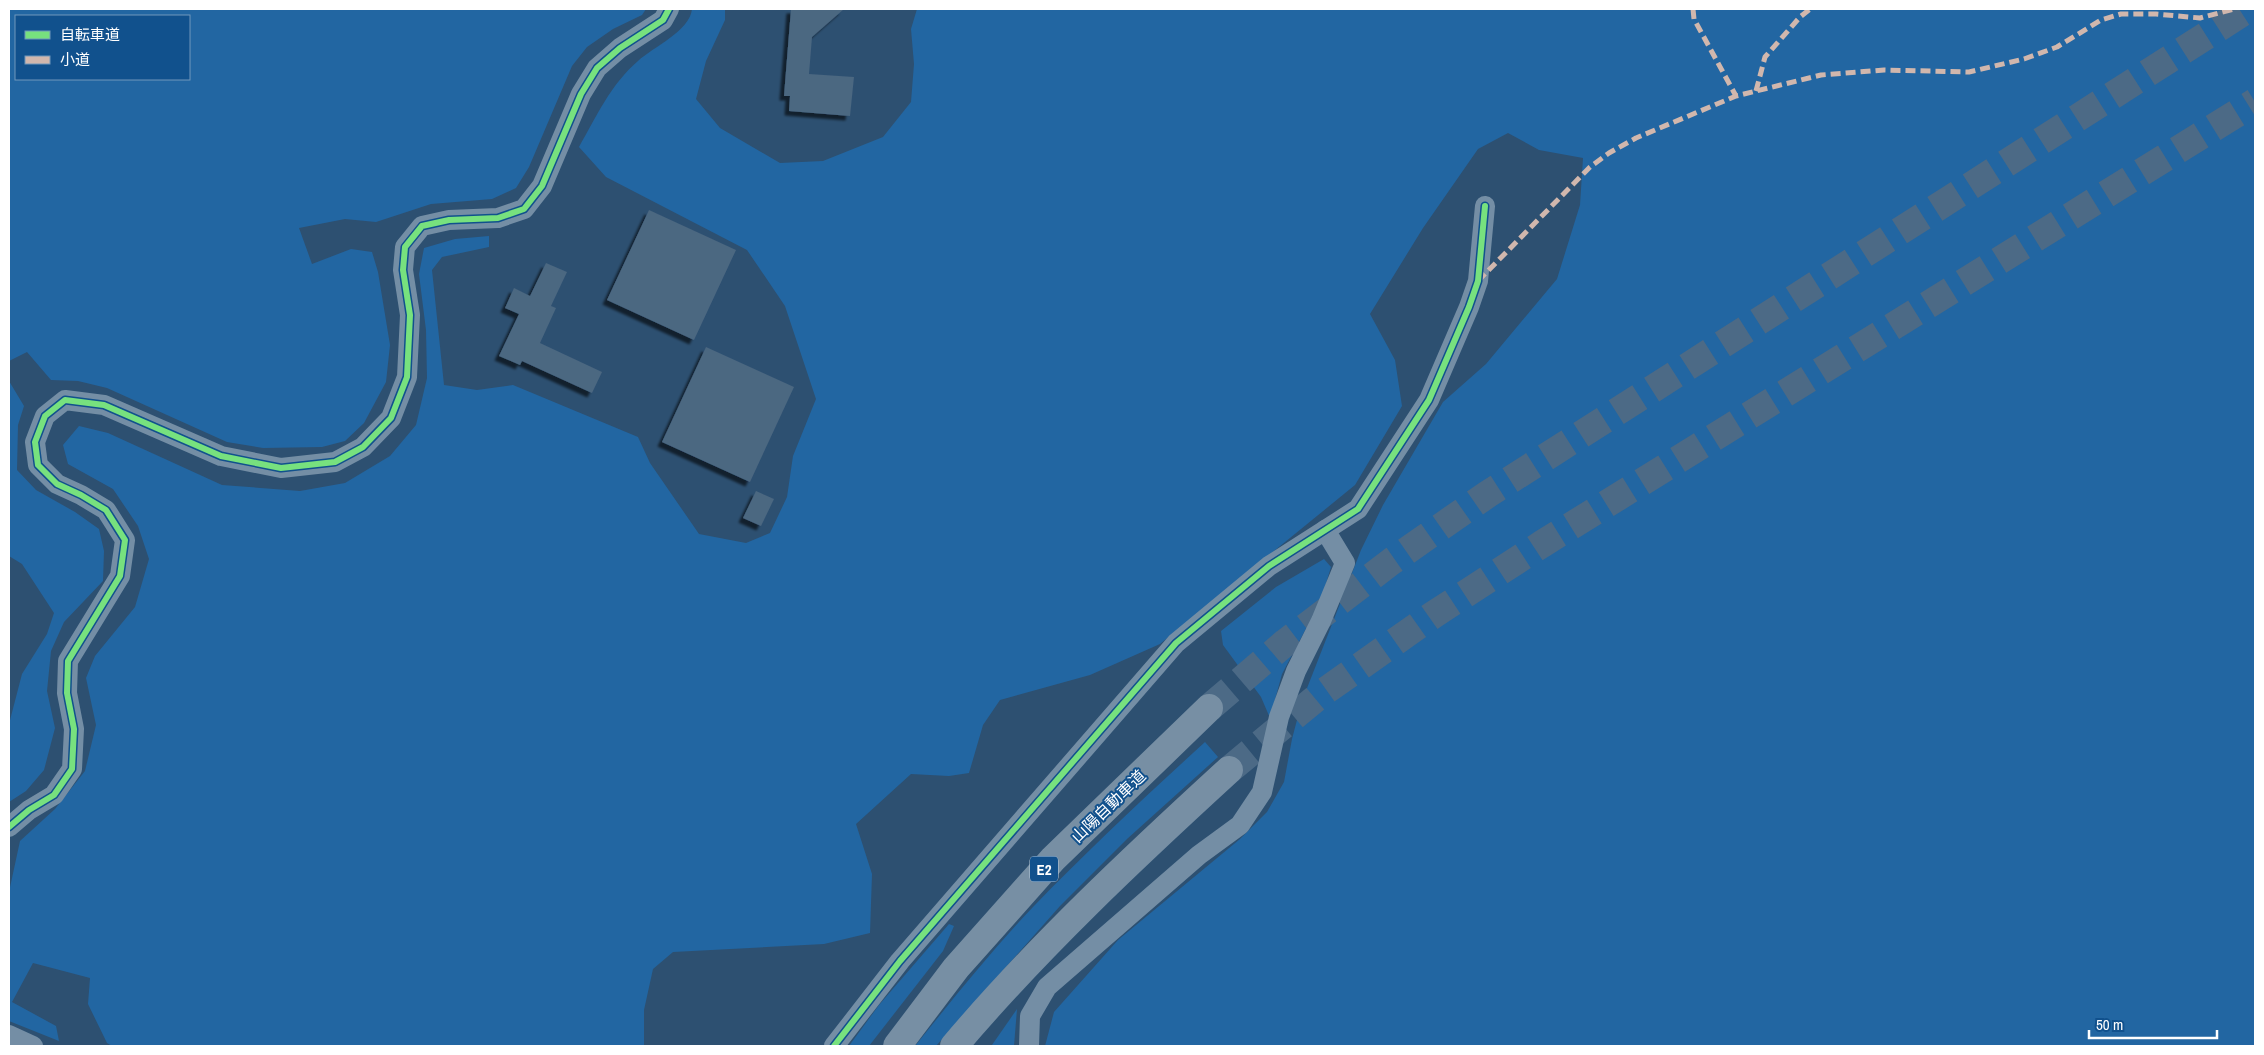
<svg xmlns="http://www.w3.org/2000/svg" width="2264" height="1055" font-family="'Archivo Narrow','Noto Sans JP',sans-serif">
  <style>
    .green { fill: #2266a2; fill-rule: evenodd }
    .building { fill: #4b6781; filter: url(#shadow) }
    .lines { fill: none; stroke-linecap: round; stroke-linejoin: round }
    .highway-tunnel { stroke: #4c6a86; stroke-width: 28; stroke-dasharray: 28 14; stroke-linecap: butt }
    .minor { stroke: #748ea5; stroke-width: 20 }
    .highway { stroke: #778fa4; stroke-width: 28 }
    .quiet { stroke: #d1b7ad; stroke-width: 5; stroke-dasharray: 10 5; stroke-linecap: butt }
    .cycleway-casing { stroke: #11518d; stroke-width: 9 }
    .cycleway { stroke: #77e17e; stroke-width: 6 }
    .labels { text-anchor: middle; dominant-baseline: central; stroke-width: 4; stroke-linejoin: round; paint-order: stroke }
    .shield { fill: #11518d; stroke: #b8cbdd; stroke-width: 1 }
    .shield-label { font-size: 15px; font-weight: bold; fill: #fff }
    .street-label { font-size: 16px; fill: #fff; stroke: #11518d }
  </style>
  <defs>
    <filter id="shadow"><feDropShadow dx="-4.5" dy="4.5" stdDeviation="1" flood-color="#0009"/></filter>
  </defs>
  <rect width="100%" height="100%" fill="#2d5071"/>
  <!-- green -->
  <g class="green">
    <path d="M9,9H646L642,15L613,29L587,47L572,66L529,167L516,188L492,199L431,204L376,222L345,219L299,228L312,264L351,249L372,252L378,272L390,345L386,382L364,423L345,441L322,447L263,448L227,442L107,388L78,381L51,380L27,352L9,361ZM16,16H189V79H16Z"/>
    <path d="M692,9H725V20L706,61L696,99L720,128L780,163L823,161L883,137L911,102L914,64L911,29L917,9H2255V1046H1045L1054,1012L1118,940L1240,839L1267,812L1284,782L1292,739L1302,701L1361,550L1383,505L1443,402L1486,364L1557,279L1580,205L1583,158L1539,150L1508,133L1478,149L1423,228L1370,314L1395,360L1402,406L1355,485L1160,644L1090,675L1000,700L983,725L969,773L949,776L911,774L856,824L872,874L870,933L824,944L673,952L653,969L644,1010V1046H112L107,1043L88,1004L90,978L33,963L12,1002L56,1026L59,1041L9,1021V892L20,841L55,809L85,771L96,725L86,678L95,656L135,607L149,559L138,526L113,489L68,464L63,445L79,426L108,433L222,485L300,491L345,483L390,456L416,425L427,378L426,330L419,274L424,248L455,239L489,236V247L442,257L432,270L444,385L477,390L513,385L638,437L650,463L699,534L746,543L770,533L787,497L793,456L816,399L785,306L747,250L606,177L579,147C596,117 611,84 638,61C653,47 690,31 692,9Z"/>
    <polygon points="9,381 24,406 18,425 17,470 36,490 75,512 99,529 104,551 103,581 64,622 51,651 47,691 55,728 44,770 26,791 9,802 9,724 22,674 47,634 54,613 22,564 9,556"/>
    <polygon points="1324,559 1331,567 1321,600 1282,674 1270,718 1261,697 1223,645 1221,631 1276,587"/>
    <path d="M1205,742L1218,757L1127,839L1060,906L936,1046H915C953,999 991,951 1033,907C1088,850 1146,796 1205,742Z"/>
    <polygon points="949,924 954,926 943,951 869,1046 849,1046 879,1005"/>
    <polygon points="1017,1009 1014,1046 992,1046 992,1045"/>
  </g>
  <!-- building -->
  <g class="building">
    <polygon points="791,9 844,9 812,37 809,74 854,77 850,116 789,111 790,96 784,96"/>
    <polygon points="649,210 736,250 694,340 607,300"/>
    <polygon points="546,263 567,272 551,306 556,308 540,343 602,372 592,393 522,361 520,365 499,356 519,314 505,308 514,288 530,296"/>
    <polygon points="706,347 794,387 750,482 662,442"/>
    <polygon points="756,491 774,499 761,526 743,518"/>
  </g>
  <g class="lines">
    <!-- highway-tunnel -->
    <g class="highway-tunnel">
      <polyline points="1209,708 1286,642 1392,561 1488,494 2248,9"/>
      <polyline points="1229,770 1321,694 1433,615 1542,544 2255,102"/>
    </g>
    <!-- minor -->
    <g class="minor">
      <polyline points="9,827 29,810 54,795 72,769 74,729 67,693 68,661 120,576 125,540 106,510 81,495 57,484 38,465 35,442 45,416 65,400 104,405 221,456 281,468 335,462 363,447 391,418 407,377 410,315 403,270 405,247 422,226 449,220 498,218 524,209 542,186 581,94 597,68 620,48 663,20 669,9"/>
      <polyline points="9,1035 33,1046"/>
      <polyline points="834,1046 900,961 1176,643 1269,566 1358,509 1429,400 1469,307 1478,281 1485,206"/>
      <polyline points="1029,1046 1030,1016 1047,987 1199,855 1240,825 1262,792 1279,717 1296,671 1321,621 1345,563 1325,530"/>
    </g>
    <!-- highway -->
    <g class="highway">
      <polyline points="897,1046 956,968 1053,859 1209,708"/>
      <path d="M954,1046C1038,947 1134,857 1229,770"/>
    </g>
    <!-- quiet -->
    <g class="quiet">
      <polyline points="1693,9 1694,19 1736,96"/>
      <polyline points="1756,91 1765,57 1800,17 1810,9"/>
      <polyline points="1478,281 1590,167 1609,153 1636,138 1736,96 1821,75 1884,70 1969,72 2024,59 2057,47 2101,20 2121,14 2156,14 2200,18 2234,9"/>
    </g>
    <!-- cycleway casing -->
    <g class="cycleway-casing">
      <g id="cycleway">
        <polyline points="9,827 29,810 54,795 72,769 74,729 67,693 68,661 120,576 125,540 106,510 81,495 57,484 38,465 35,442 45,416 65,400 104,405 221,456 281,468 335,462 363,447 391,418 407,377 410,315 403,270 405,247 422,226 449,220 498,218 524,209 542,186 581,94 597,68 620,48 663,20 669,9"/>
        <polyline points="834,1046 900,961 1176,643 1269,566 1358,509 1429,400 1469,307 1478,281 1485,206"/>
      </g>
    </g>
    <!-- cycleway -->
    <use href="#cycleway" class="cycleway"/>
  </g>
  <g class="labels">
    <!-- shield labels -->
    <rect class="shield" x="1030" y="856.5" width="28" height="25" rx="4"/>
    <g class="shield-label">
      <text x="1044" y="869">E2</text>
    </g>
    <!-- street labels -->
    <g class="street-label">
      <text transform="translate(1108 806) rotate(-44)">山陽自動車道</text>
    </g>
  </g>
  <!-- border -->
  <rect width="2264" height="1055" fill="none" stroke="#ffffff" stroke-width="20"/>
  <!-- legend -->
  <rect x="15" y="15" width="175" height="65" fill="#11518d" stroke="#7097bb"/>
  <rect x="25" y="31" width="25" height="8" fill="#77e17e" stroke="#7097bb"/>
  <text x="60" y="40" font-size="15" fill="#ffffff">自転車道</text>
  <rect x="25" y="56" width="25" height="8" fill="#d1b7ad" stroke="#7097bb"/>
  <text x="60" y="65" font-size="15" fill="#ffffff">小道</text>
  <!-- scale -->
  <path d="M2089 1030v8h128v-8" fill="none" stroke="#ffffff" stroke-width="2.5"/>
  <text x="2096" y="1030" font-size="15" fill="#ffffff" stroke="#11518d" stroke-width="4" paint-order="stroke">50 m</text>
</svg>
